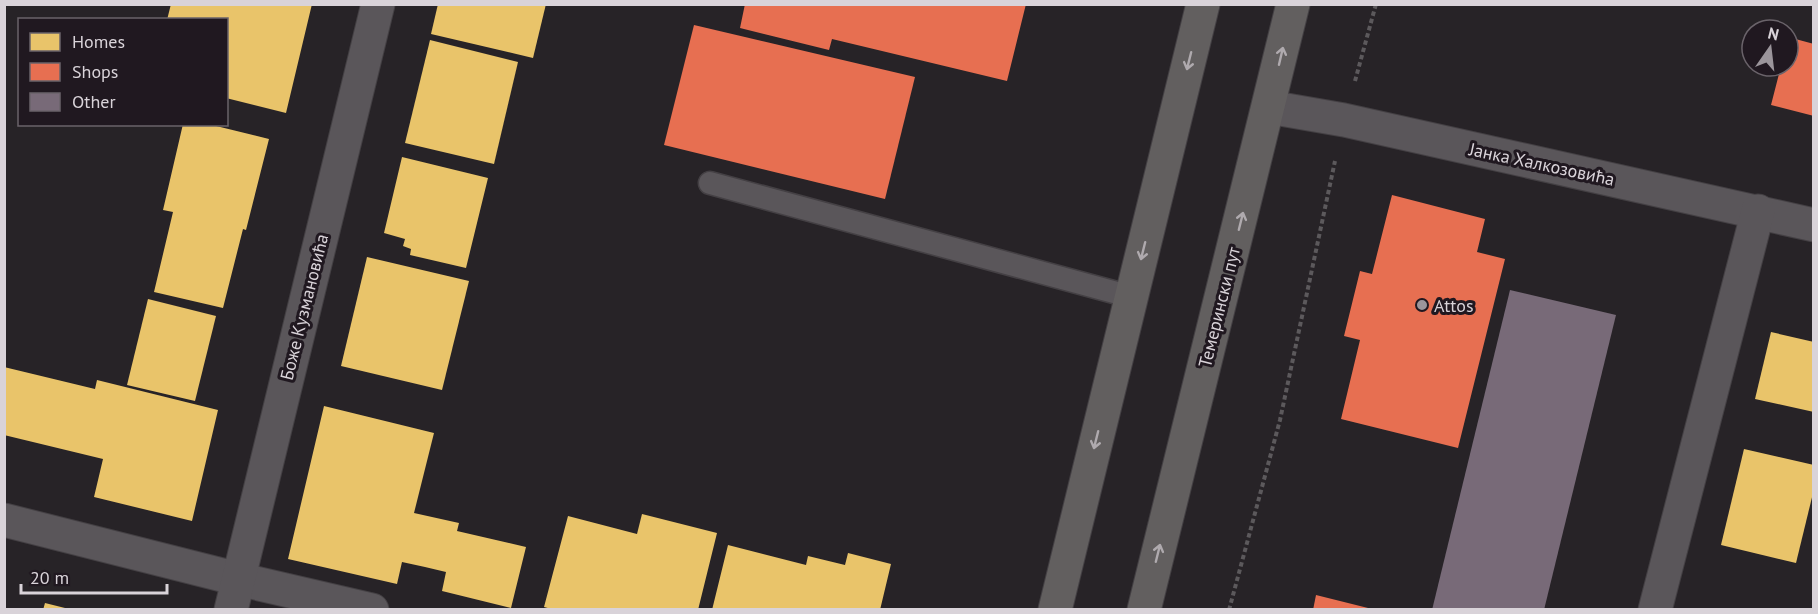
<svg xmlns="http://www.w3.org/2000/svg" width="1818" height="614" font-family="'PT Sans',sans-serif">
  <style>
    .homes { fill: #e9c46a }
    .shops { fill: #e76f51 }
    .building { fill: #786a78 }
    .lines { fill: none; stroke-linecap: round; stroke-linejoin: round }
    .lane-casing { stroke: #444044; stroke-width: 25 }
    .street-casing { stroke: #444044; stroke-width: 35 }
    .secondary-casing { stroke: #444044; stroke-width: 35 }
    .path { stroke: #5c595c; stroke-width: 4; stroke-dasharray: 4.5 3; stroke-linecap: butt }
    .lane { stroke: #5a565a; stroke-width: 22 }
    .street { stroke: #5a565a; stroke-width: 33 }
    .secondary { stroke: #625f5f; stroke-width: 33 }
    .oneway { stroke: #afaaae }
    .poi-dot { fill: #9b959b; stroke: #201820; stroke-width: 2 }
    .labels { text-anchor: middle; dominant-baseline: central; stroke-width: 6; stroke-linejoin: round; paint-order: stroke }
    .street-label { font-size: 18px; fill: #d9d3d9; stroke: #201820 }
    .poi-label { font-size: 18px; fill: #d9d3d9; stroke: #201820; text-anchor: start }
  </style>
  <rect width="100%" height="100%" fill="#272327"/>
  <!-- homes -->
  <g class="homes">
    <polygon points="171,4 312,4 286,113 226,98 226,20 167,20"/>
    <polygon points="438,4 546,4 533,58 431,34"/>
    <polygon points="430,40 518,62 494,164 405,143"/>
    <polygon points="183,124 208,124 269,139 246,230 243,229 223,308 154,292 173,212 163,210"/>
    <polygon points="402,157 488,178 466,268 410,255 411,249 403,246 405,239 384,233"/>
    <polygon points="367,257 469,281 442,390 341,366"/>
    <polygon points="148,299 216,316 195,401 127,385"/>
    <polygon points="1771,332 1814,342 1814,412 1755,399"/>
    <polygon points="4,367 95,389 97,380 218,410 192,521 94,497 103,459 4,435"/>
    <polygon points="324,406 434,433 414,513 459,523 457,531 526,547 511,608 442,591 446,572 425,567 402,562 397,584 288,559"/>
    <polygon points="1744,449 1814,465 1814,489 1796,563 1721,545"/>
    <polygon points="642,514 717,533 698,610 555,610 544,607 568,516 637,534"/>
    <polygon points="728,545 806,565 808,556 845,565 848,553 891,564 880,610 712,610"/>
    <polygon points="45,603 69,609 69,610 43,610"/>
  </g>
  <!-- shops -->
  <g class="shops">
    <polygon points="745,4 1026,4 1007,81 832,39 829,50 740,28"/>
    <polygon points="694,25 915,77 885,199 664,145"/>
    <polygon points="1788,37 1814,44 1814,116 1771,105 1781,66 1788,66"/>
    <polygon points="1392,195 1485,219 1477,252 1505,259 1458,448 1341,419 1360,340 1344,336 1360,271 1372,274"/>
    <polygon points="1316,595 1372,609 1372,610 1313,610"/>
  </g>
  <!-- building -->
  <polygon class="building" points="1510,290 1616,315 1544,610 1432,610"/>
  <g class="lines">
    <!-- lane casing -->
    <g class="lane-casing">
      <polyline id="lane" points="710,183 1132,297"/>
    </g>
    <!-- street casing -->
    <g class="street-casing">
      <g id="street">
        <polyline points="1269,107 1344,120 1814,225"/>
        <polyline points="4,520 238,579 372,610"/>
        <polyline points="231,610 378,4"/>
        <polyline points="1655,610 1758,211"/>
      </g>
    </g>
    <!-- secondary casing -->
    <g class="secondary-casing">
      <g id="secondary">
        <polyline points="1055,610 1203,4"/>
        <polyline points="1144,610 1293,4"/>
      </g>
    </g>
    <!-- path -->
    <g class="path">
      <polyline points="1355,81 1376,4"/>
      <polyline points="1229,610 1280,420 1335,161"/>
    </g>
    <!-- lane -->
    <use href="#lane" class="lane"/>
    <!-- street -->
    <use href="#street" class="street"/>
    <!-- secondary -->
    <use href="#secondary" class="secondary"/>
  </g>
  <!-- one-way arrows -->
  <defs><path id="oneway-shaft" d="M-6 0H5M1.5-3L5.5 0L1.5 3" fill="none" stroke-width="1.6" stroke-linecap="round" stroke-linejoin="round" transform="scale(1.5)"/></defs>
  <g class="oneway">
    <use href="#oneway-shaft" transform="translate(1281 56) rotate(-77)"/>
    <use href="#oneway-shaft" transform="translate(1189 61) rotate(104)"/>
    <use href="#oneway-shaft" transform="translate(1241 221) rotate(-76)"/>
    <use href="#oneway-shaft" transform="translate(1143 251) rotate(104)"/>
    <use href="#oneway-shaft" transform="translate(1096 440) rotate(104)"/>
    <use href="#oneway-shaft" transform="translate(1158 553) rotate(-76)"/>
  </g>
  <!-- markers -->
  <circle class="poi-dot" cx="1422" cy="305" r="6"/>
  <g class="labels">
    <!-- street labels -->
    <g class="street-label">
      <text transform="translate(1542 164) rotate(12)">Јанка Халкозовића</text>
      <text transform="translate(304 307) rotate(-76)">Боже Кузмановића</text>
      <text transform="translate(1219 307) rotate(-76)">Темерински пут</text>
    </g>
    <!-- poi labels -->
    <g class="poi-label">
      <text x="1434" y="305">Attos</text>
    </g>
  </g>
  <!-- border -->
  <rect width="1818" height="614" fill="none" stroke="#d9d3d9" stroke-width="12"/>
  <!-- legend -->
  <rect x="18" y="18" width="210" height="108" fill="#201820" stroke="#6a636a" stroke-width="1.5"/>
  <rect x="30" y="33" width="30" height="18" fill="#e9c46a" stroke="#6a636a" stroke-width="1.5"/>
  <text x="72" y="48" font-size="18" fill="#d9d3d9">Homes</text>
  <rect x="30" y="63" width="30" height="18" fill="#e76f51" stroke="#6a636a" stroke-width="1.5"/>
  <text x="72" y="78" font-size="18" fill="#d9d3d9">Shops</text>
  <rect x="30" y="93" width="30" height="18" fill="#786a78" stroke="#6a636a" stroke-width="1.5"/>
  <text x="72" y="108" font-size="18" fill="#d9d3d9">Other</text>
  <!-- north arrow -->
  <g transform="translate(1770 48) rotate(14)"><circle r="28" fill="#201820" stroke="#6a636a" stroke-width="1.5"/>
  <path d="M0-4.5L10 22L0 15L-10 22Z" fill="#9b959b"/>
  <text y="-9" font-size="16" font-weight="bold" text-anchor="middle" fill="#d9d3d9">N</text>
  </g>
  <!-- scale -->
  <path d="M21 584v9h146v-9" fill="none" stroke="#d9d3d9" stroke-width="3"/>
  <text x="30" y="584" font-size="18" fill="#d9d3d9" stroke="#201820" stroke-width="4.5" paint-order="stroke">20 m</text>
</svg>
